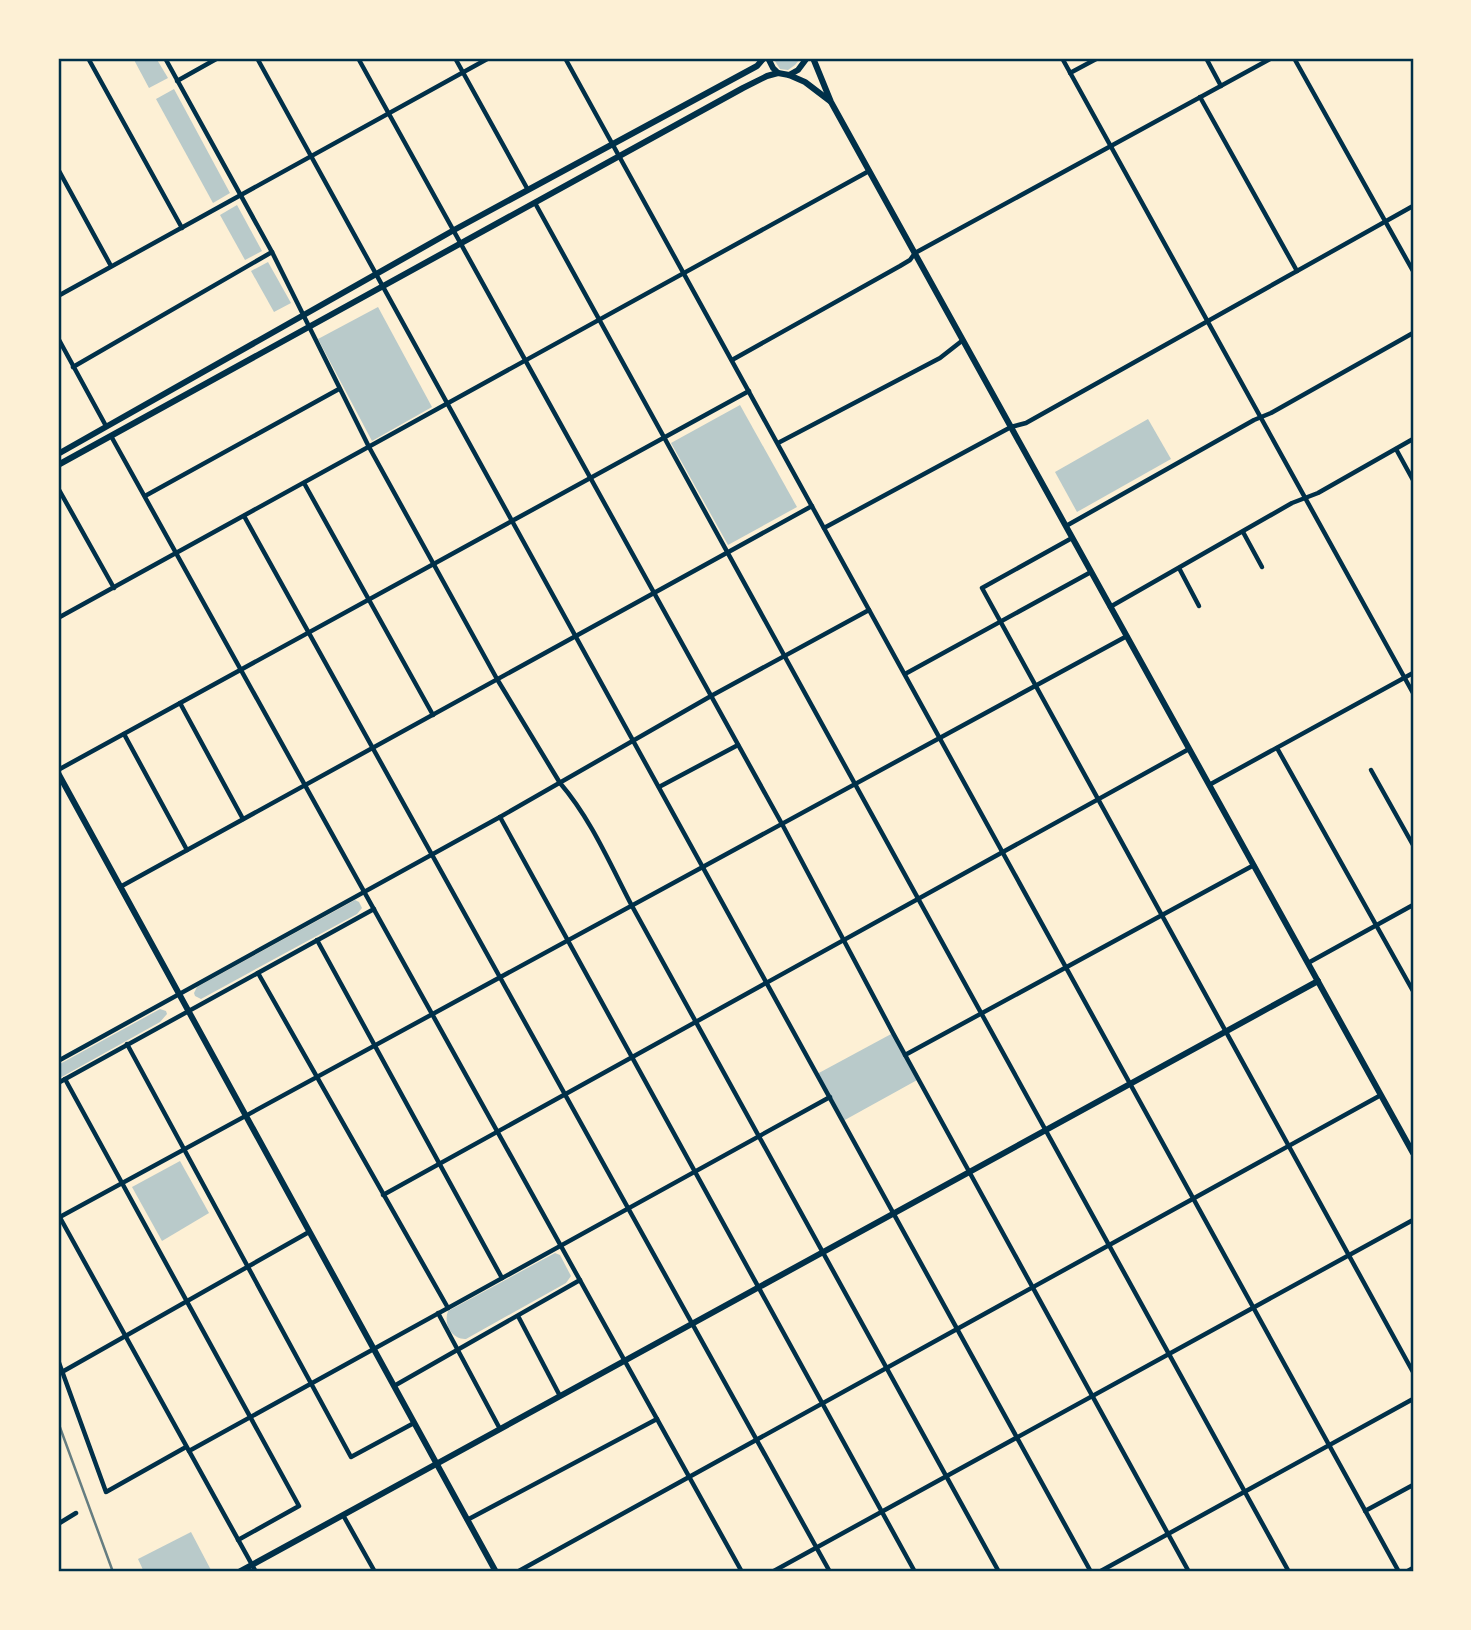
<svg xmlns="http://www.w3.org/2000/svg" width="1471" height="1630" font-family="Ubuntu,sans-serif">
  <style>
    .green { fill: #b9caca }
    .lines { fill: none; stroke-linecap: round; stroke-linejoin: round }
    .minor { stroke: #003049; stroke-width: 4.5 }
    .secondary { stroke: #003049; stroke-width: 6 }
    .rail { stroke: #657d81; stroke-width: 2.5 }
    .neatline { fill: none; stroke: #003049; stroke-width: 2.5 }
  </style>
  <rect width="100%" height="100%" fill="#fdf0d5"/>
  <!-- green -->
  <g class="green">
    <polygon points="133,58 156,58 168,78 149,88"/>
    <polygon points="773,58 801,58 795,65 788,70 780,69"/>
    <polygon points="174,89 230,193 213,203 156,99"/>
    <polygon points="237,205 262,251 245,260 220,215"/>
    <polygon points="268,262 291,303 274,312 251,271"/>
    <polygon points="378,307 432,407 372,441 318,339"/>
    <polygon points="740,405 797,507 728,545 671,443"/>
    <polygon points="1148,419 1171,459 1077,512 1055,472"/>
    <polygon points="355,900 359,902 362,908 357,914 201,999 195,996 194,993 197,987"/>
    <polygon points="160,1009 166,1011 167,1014 160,1022 58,1079 58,1065"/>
    <polygon points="893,1033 919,1079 843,1121 817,1074"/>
    <polygon points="180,1161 209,1213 162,1241 132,1187"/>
    <path d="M555,1253L560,1255L571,1276L566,1283L466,1339C452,1340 443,1324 448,1311Z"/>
    <polygon points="191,1532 212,1572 144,1572 138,1559"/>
  </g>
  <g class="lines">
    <!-- minor -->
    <g class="minor">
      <polyline points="88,58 182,228"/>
      <path d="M165,58L272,252L369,447L497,679L560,783C591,819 610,864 632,906L999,1572"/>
      <polyline points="257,58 1091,1572"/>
      <polyline points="358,58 782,824 893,1033 1189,1572"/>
      <polyline points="455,58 528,190"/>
      <polyline points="565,58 1399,1572"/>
      <polyline points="1062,58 1413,693"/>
      <polyline points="1206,58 1221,86"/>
      <polyline points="1294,58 1413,271"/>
      <polyline points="1070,73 1098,58"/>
      <polyline points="177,81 218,58"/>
      <polyline points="1200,97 1297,271"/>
      <polyline points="58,169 111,266"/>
      <polyline points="535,203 1289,1572"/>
      <polyline points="58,296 489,58"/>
      <polyline points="58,338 106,426"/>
      <polyline points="732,360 900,266 910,260 915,253 1272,58"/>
      <polyline points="73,367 272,252"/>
      <polyline points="111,436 742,1572"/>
      <polyline points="778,443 940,358 963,340"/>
      <polyline points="1396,449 1413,480"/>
      <polyline points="304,483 433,715"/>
      <polyline points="58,488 114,588"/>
      <polyline points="145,496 339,389"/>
      <polyline points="244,516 830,1572"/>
      <polyline points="1066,526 1254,420 1271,413 1413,333"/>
      <polyline points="824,528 1011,427 1026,423 1413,206"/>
      <polyline points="1243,532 1262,567"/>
      <polyline points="1072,538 982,588 1413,1372"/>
      <polyline points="1179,568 1199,606"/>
      <polyline points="1110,607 1292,503 1318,493 1413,439"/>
      <polyline points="58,618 869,171"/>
      <polyline points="905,674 1091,572"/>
      <polyline points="180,703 243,819"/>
      <polyline points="124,734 187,850"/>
      <polyline points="1277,748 1413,991"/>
      <polyline points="58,770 749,391"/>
      <polyline points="1371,770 1413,845"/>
      <polyline points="1209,785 1413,673"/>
      <polyline points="659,787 738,745"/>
      <polyline points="500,817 915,1572"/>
      <polyline points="120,887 812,506"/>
      <polyline points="317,940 502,1278"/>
      <polyline points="1308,963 1413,905"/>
      <polyline points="258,973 448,1308"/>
      <polyline points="127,1044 351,1457 414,1423"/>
      <polyline points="905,1055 1254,865"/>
      <polyline points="58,1061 500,817 711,696 869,610"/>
      <polyline points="65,1079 299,1506 238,1540"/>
      <polyline points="58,1083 374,909"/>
      <polyline points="383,1195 1189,749"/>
      <polyline points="58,1214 256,1572"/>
      <polyline points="58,1218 1127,636"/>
      <polyline points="438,1313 500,1429"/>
      <polyline points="518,1316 560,1396"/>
      <polyline points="58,1360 106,1492 186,1447"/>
      <polyline points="62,1372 309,1232"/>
      <polyline points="394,1386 580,1280"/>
      <polyline points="189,1451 830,1097"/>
      <polyline points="1365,1511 1413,1485"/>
      <polyline points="343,1515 375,1572"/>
      <polyline points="467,1520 657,1419"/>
      <polyline points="58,1524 76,1513"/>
      <polyline points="517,1572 1381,1095"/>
      <polyline points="772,1572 1413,1220"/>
      <polyline points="1099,1572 1413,1399"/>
      <polyline points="1406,1572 1413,1568"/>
    </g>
    <!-- secondary -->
    <g class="secondary">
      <polyline points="768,58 773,68 778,73 789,75 805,82 830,101"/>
      <polyline points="813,58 831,102 1413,1153"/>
      <polyline points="789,75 798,70 807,58"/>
      <polyline points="58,454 454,230 757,66 764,58"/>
      <polyline points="58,465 743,88 767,76 778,73"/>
      <polyline points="58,773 496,1572"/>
      <polyline points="239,1572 1318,981"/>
    </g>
    <!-- rail -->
    <polyline class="rail" points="58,1422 113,1572"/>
  </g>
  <!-- border -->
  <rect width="1471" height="1630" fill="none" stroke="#fdf0d5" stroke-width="119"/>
  <rect x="60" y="60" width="1352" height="1510" class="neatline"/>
</svg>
